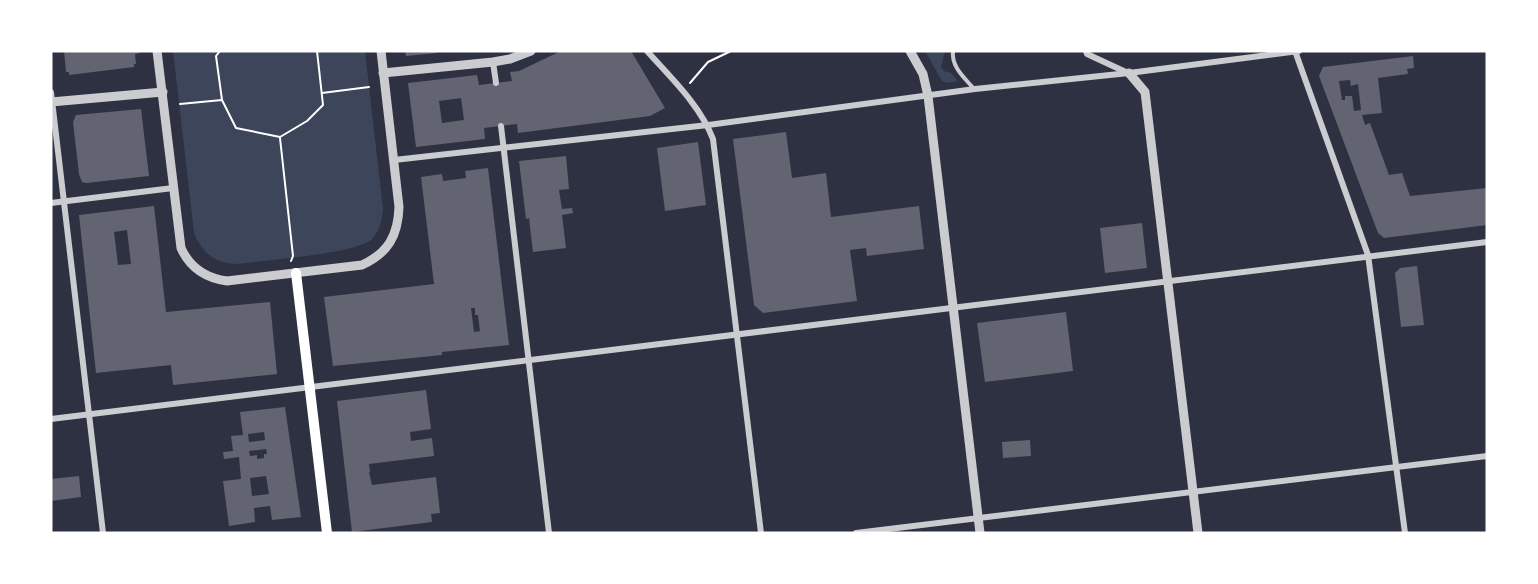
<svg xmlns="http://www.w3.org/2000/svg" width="1538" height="584" font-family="'Archivo Narrow',sans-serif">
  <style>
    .green { fill: #3c4559 }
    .building { fill: #626471; fill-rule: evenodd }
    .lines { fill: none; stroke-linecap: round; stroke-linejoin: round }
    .path { stroke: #fff; stroke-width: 2 }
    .service { stroke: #caccd0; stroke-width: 4 }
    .minor { stroke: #caccd0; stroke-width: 6 }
    .tertiary { stroke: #caccd0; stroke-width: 9 }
    .secondary { stroke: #fff; stroke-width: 10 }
  </style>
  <rect width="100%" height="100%" fill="#2d3142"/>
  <!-- green -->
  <g class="green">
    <path d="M173,51H365L383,209C382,220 380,231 372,239C357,254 264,260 238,264C216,264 202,253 194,233Z"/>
    <polygon points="925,51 945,51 941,67 944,71 951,73 958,81 948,83 942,81"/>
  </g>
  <!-- building -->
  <g class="building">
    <polygon points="64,51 139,51 140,53 135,54 136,64 134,64 134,67 69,75 69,72 66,72"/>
    <polygon points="405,51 437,51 437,53 406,56"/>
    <path d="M561,51H631L665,108L650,116L518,133L517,124L484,128L485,139L416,147L408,83L477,75L479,85L512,81L510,72L519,71ZM461,98L464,120L442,123L439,101Z"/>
    <path d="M1413,56L1414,68L1407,69L1408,74L1378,78L1382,113L1362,115L1365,125L1370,123L1389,175L1402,173L1410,196L1487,188V225L1384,238L1378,233L1319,76L1323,67ZM1350,80L1351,86L1358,84L1361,110L1354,111L1352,96H1345V100H1342L1339,81Z"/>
    <polygon points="141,109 149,176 86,183 82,182 79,174 73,122 76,115"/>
    <polygon points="786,132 792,178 826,173 831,217 919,206 924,249 867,256 866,248 850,250 857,301 763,313 754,305 733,139"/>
    <polygon points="698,142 706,205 665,211 657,148"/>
    <polygon points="566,156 569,189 559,190 562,209 572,208 573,213 562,215 566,248 533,252 529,218 526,219 519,161"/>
    <path d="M488,168L509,345L442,352V355L333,366L324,297L434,284L421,177L442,174L443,181L466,178L465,171ZM471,308H475V315H478L480,331L474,332Z"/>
    <path d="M154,206L166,312L270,302L277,374L173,385L171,365L96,373L79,215ZM127,230L131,264L118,265L114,232Z"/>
    <polygon points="1142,223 1147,268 1105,273 1100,228"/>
    <polygon points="1417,266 1424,325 1401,327 1395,273 1400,268"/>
    <polygon points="1066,312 1073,371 985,382 977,323"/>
    <polygon points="426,390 431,429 410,432 411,441 432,438 434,456 369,464 370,472 369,472 372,485 436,477 440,513 431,514 432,522 352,532 337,401"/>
    <path d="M285,407L301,517L272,520L270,506L254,508L255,522L229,526L223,481L241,479L239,457L224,459L223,452L233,451L231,436L243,435L240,412ZM264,432L265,440L249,442L248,434ZM266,449L267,454H264V458L257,459V455L250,456L249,451ZM266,476L269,494L252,496L250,478Z"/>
    <polygon points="1030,440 1031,456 1003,458 1002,442"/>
    <polygon points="79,476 81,497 51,501 51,479"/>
  </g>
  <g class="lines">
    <!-- path -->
    <g class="path">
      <polyline points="220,51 216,56 222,100"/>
      <polyline points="690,83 708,62 731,51"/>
      <polyline points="322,93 369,87"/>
      <polyline points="180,104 222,100 236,128 280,137 307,121 323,105 317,51"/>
      <polyline points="280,138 293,256 291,261"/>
    </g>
    <!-- service -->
    <path class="service" d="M953,51C951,67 965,78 974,89"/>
    <!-- minor -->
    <g class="minor">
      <path d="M647,51C671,78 700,105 713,139L761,533"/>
      <polyline points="1086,51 1087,54 1128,73"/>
      <polyline points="1295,51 1368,255 1405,533"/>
      <polyline points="493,62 496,83"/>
      <polyline points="51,92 103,533"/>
      <polyline points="501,126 549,533"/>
      <polyline points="394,160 708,125 975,89 1129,73 1299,51"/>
      <polyline points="51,203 173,188"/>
      <polyline points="51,419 1487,242"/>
      <polyline points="856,533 1487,456"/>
    </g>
    <!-- tertiary -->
    <g class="tertiary">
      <path d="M157,51L181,248C190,268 205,278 227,281L362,265C388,253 398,236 399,207L381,51"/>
      <polyline points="910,51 923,74 928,96 980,533"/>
      <polyline points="383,73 493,62 510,59 531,51"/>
      <polyline points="1129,73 1145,92 1198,533"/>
      <polyline points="51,102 163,92"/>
    </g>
    <!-- secondary -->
    <polyline class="secondary" points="296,273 327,533"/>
  </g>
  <!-- border -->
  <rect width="1538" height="584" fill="none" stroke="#ffffff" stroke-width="105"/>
</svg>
